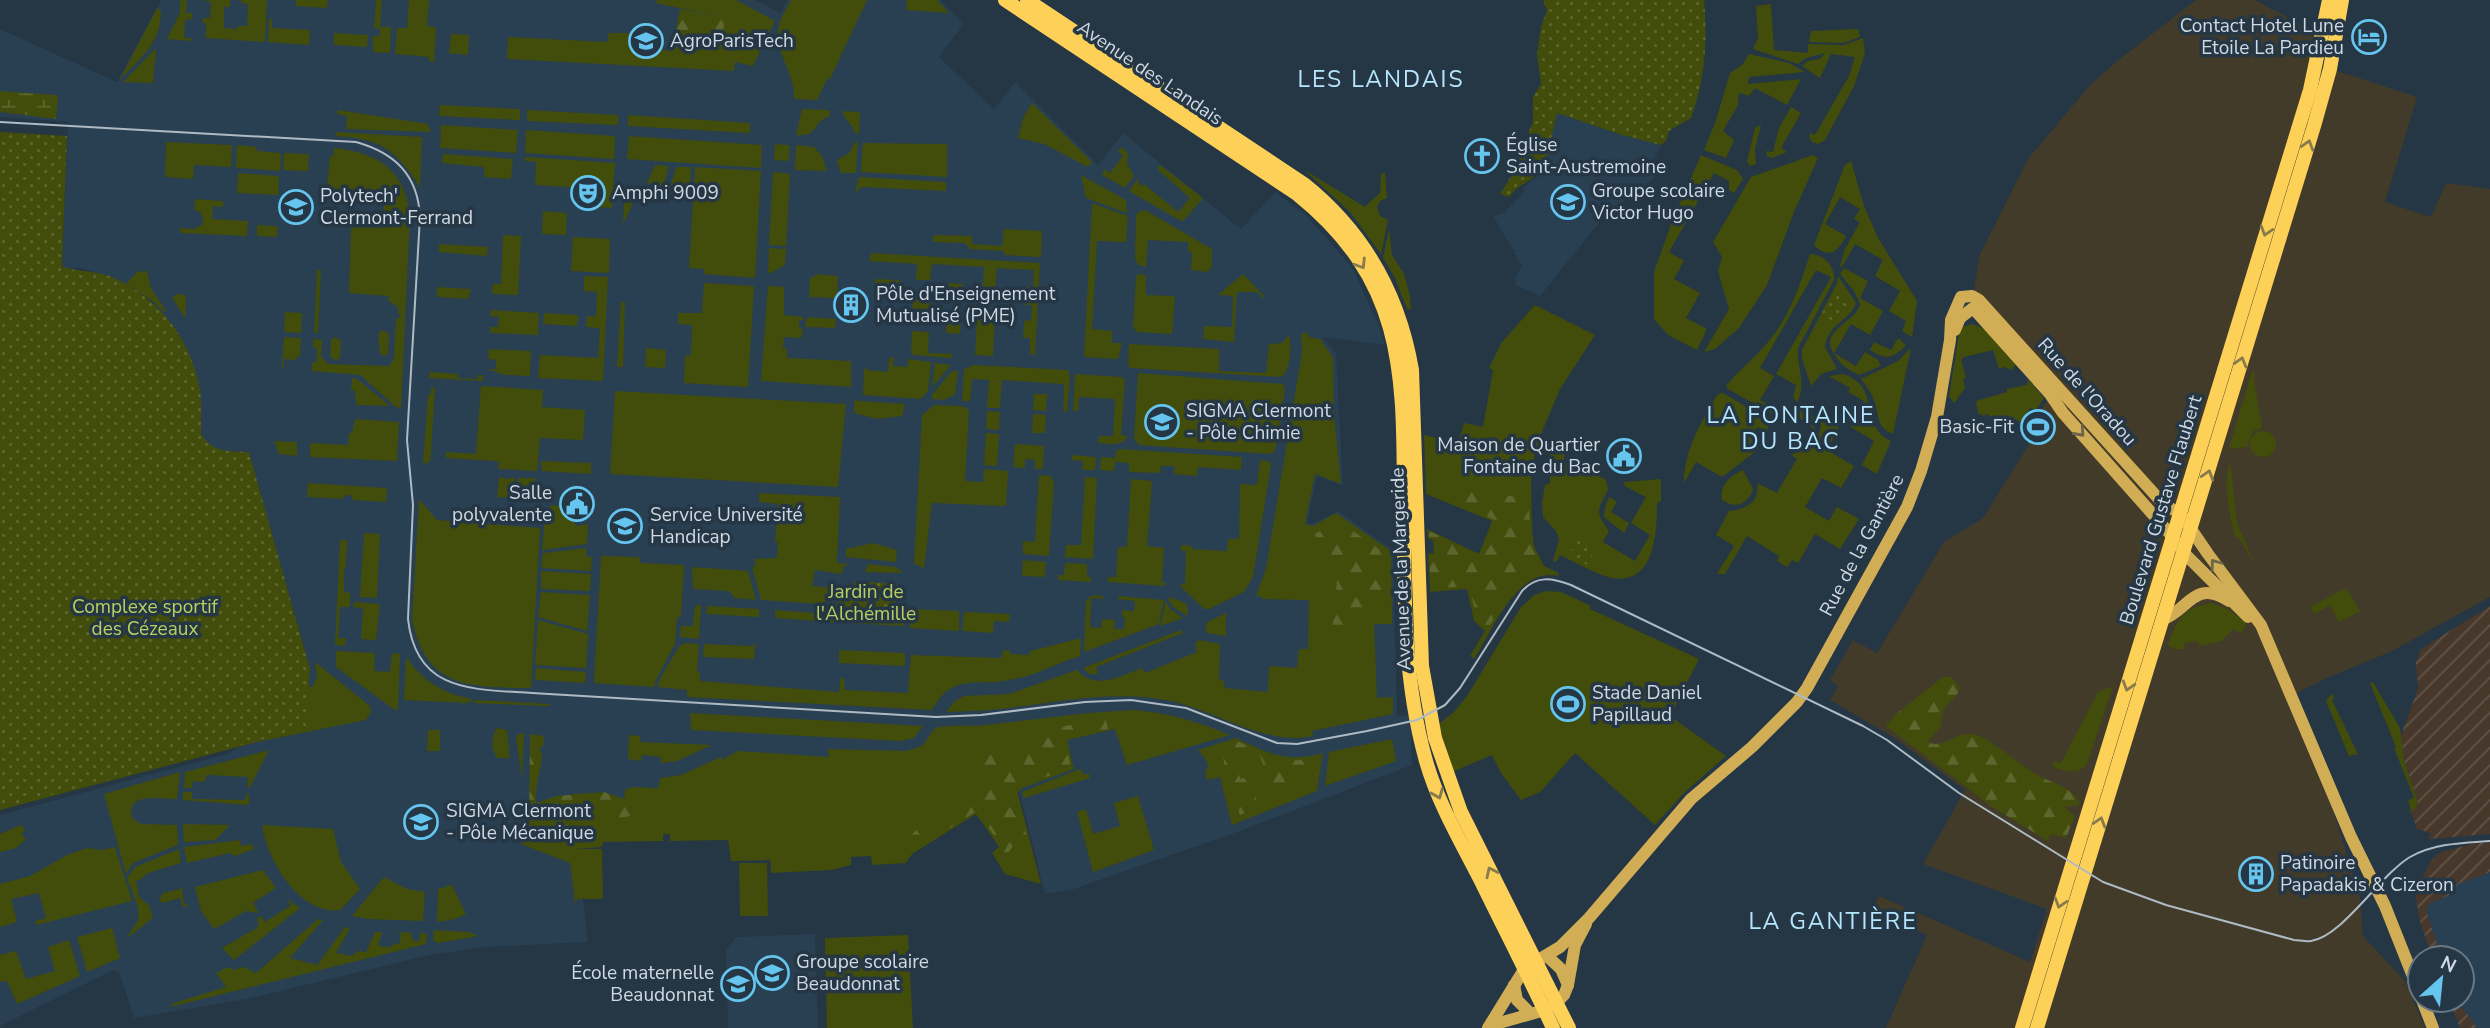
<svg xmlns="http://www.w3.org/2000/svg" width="2490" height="1028" font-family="'Nunito Sans',sans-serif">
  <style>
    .commercial { fill: #423b29 }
    .industrial { fill: url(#industrial-furrows) }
    .built { fill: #293f52 }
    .green { fill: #424d0b }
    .forest { fill: url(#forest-firs) }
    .wetland { fill: url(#wetland-marsh) }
    .park { fill: url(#park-dots) }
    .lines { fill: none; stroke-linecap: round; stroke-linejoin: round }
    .secondary { stroke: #d1ae55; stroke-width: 12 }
    .primary { stroke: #fdd058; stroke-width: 14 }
    .tram { stroke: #aebac4; stroke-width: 2 }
    .oneway { stroke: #867b4d }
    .oneway2 { stroke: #6a664b }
    .labels { text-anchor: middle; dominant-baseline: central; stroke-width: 7; stroke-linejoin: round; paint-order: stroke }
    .poi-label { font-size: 19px; fill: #cfd9e3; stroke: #253644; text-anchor: start }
    .street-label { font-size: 19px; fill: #cfd9e3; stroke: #253644 }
    .park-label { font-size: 19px; fill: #b8cf60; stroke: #253644 }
    .quarter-label { font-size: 23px; letter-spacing: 2px; fill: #b5e6fd; stroke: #253644 }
  </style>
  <defs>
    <pattern id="industrial-furrows" width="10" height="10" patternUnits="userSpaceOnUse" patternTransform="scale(1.75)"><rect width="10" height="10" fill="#47382b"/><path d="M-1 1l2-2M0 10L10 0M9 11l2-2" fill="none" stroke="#60544a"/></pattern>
    <pattern id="forest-firs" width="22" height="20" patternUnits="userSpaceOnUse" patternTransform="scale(1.75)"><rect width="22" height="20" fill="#424d0b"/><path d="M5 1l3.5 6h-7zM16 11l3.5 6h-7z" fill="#5c662e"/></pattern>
    <pattern id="wetland-marsh" width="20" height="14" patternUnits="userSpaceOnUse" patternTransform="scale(1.75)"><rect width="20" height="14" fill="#424d0b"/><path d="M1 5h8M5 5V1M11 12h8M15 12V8" fill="none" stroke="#5c662e"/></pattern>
    <pattern id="park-dots" width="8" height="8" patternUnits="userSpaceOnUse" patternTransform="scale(1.75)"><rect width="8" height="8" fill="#424d0b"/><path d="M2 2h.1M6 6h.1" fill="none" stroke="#5c662e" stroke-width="1.8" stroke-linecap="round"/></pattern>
  </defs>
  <rect width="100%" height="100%" fill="#253644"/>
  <!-- commercial -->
  <polygon class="commercial" points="2196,0 2255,0 2322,36 2316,64 2417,97 2385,202 2431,217 2446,183 2490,189 2490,597 2390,652 2327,678 2289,697 2335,816 2360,897 2363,936 2405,981 2425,1028 1886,1028 1927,935 1872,910 1879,896 2030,962 2047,909 1923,864 1965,790 1893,737 1830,700 1838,686 1830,680 1853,640 1877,653 1944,542 1983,518 2036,433 2027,428 2061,382 1974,289 1980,254 2028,159 2090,85 2121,58"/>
  <!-- industrial -->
  <g class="industrial">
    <polygon points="2490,606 2490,834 2429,839 2430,833 2417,829 2411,812 2418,802 2404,761 2401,736 2418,688 2416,662 2421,649"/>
    <polygon points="2490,842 2490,1028 2460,1028 2449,1000 2462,1000 2462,958 2432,958 2419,918 2416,897 2422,878 2432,859 2441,852 2472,844"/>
  </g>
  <!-- built -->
  <g class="built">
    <polygon points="161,0 755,0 781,13 787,0 940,0 964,24 939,57 994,109 1015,82 1098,165 1123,133 1241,229 1275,192 1306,215 1352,267 1378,324 1385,345 1322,337 1336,354 1343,486 1317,476 1307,523 1312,524 1338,511 1393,550 1397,716 1410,715 1412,765 1240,831 1071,890 1045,894 1019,791 572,810 588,942 485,947 430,955 247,999 134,1018 119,972 113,970 0,1026 0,815 227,754 252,740 306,728 310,669 249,452 218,450 210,446 203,439 201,433 200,392 186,345 152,301 134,289 109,276 79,268 65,268 62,266 68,122 0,117 0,29 117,82"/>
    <polygon points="1557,113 1622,135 1661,145 1650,169 1657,176 1607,213 1540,296 1516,285 1516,276 1522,266 1514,252 1516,250 1513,250 1493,216 1504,213 1524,192 1523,188 1544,170"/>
    <polygon points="2490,872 2490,1028 2477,1028 2457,1000 2462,1000 2462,958 2442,958 2426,911 2430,903 2450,895 2458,884"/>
    <polygon points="815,934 818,1028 728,1028 726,949 737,937"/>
  </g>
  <!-- green -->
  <g class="green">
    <polygon points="180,0 187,0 186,13 192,13 192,19 185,20 184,38 191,38 191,41 167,39 180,12"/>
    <polygon points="203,0 230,0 230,7 224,7 224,28 237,29 238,26 247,26 248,4 241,3 241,0 267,0 265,42 206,38 206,23 202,23 203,18 210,18 211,2"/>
    <polygon points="296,0 328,0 327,8 296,6"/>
    <polygon points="376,0 382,0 380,27 391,27 390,53 373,52 373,36 380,36 380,29 374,28"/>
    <polygon points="409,0 429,0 427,26 436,27 434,62 429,61 429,57 395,54 397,28 407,28"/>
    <polygon points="657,0 736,0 775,21 753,66 735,62 734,71 507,59 508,37 607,42 609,33 636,33 634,45 713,58 726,18 656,3"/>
    <path d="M791,0H867L830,79H827L817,100L794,99C796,73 772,50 779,25C781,17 787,8 791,0Z"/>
    <polygon points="907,0 937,0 949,13 906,10"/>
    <polygon points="1771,4 1774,50 1808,53 1808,44 1844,45 1863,38 1865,53 1854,86 1825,140 1818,144 1812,142 1809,137 1810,133 1815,135 1849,76 1855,57 1831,54 1820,78 1802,66 1808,61 1820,59 1825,53 1806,58 1798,64 1753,49 1758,38 1756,6"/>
    <path d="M157,8L161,11C161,44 140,58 119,81Z"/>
    <polygon points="269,18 272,19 272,28 310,30 309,45 268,42"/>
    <polygon points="1858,29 1860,37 1844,43 1809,42 1811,31"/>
    <polygon points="334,33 368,35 367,47 334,45"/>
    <polygon points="451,34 469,35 468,55 449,53"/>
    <polygon points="156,48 153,83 123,82"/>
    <polygon points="1749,54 1789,63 1805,72 1749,77 1748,84 1801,79 1787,105 1755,88 1749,96 1739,93 1738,105 1723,131 1734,140 1726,158 1704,150 1715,123 1730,73 1742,65"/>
    <polygon points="1032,103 1092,162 1088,167 1044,144 1018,138 1023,118"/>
    <polygon points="440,105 520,109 520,120 439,116"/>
    <polygon points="1791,107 1801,113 1781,148 1787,152 1772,158 1767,156 1766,151 1773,152 1779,128"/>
    <path d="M802,109L830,110V116C809,124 821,136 796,135Z"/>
    <polygon points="338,110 428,124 431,132 346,129 347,116 337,114"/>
    <polygon points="527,110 618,115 618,125 527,121"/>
    <path d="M842,111L860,112L859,134L855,133C853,124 844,120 842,111Z"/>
    <polygon points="628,115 750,123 750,133 628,126"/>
    <polygon points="441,125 518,130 516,153 440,148"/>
    <polygon points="1761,125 1755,149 1756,164 1750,166 1747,161 1755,128"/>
    <polygon points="526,130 615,136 614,159 525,153"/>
    <path d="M335,132L422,137L420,187C395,150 383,139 336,136Z"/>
    <polygon points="629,136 762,145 761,168 627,159"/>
    <polygon points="166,142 232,145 231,167 194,165 193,179 165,177"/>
    <polygon points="855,142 858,142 856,173 841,173 837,160 849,153"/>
    <polygon points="863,143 947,144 947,177 861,172"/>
    <polygon points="775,144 789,145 789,161 774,160"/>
    <polygon points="237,145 256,147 257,151 281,153 280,171 236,168"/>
    <polygon points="796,145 814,147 822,156 827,171 795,170"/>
    <polygon points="1121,147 1128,153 1127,163 1134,176 1125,188 1102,175 1104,169 1110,173 1123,156 1118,151"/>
    <path d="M334,148C378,153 405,169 410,216L401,408L396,407L360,375L312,371V362H317V348L313,347V339L322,340L321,356L328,364L389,366L394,359L396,318H402L399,315L397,306L388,301L389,296L349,293L351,227L382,228L384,198L326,195L330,156L334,155Z"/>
    <polygon points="284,153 309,154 308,171 283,170"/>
    <polygon points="443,154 513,159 511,179 484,177 484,167 442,163"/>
    <polygon points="1701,155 1737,170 1743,179 1734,193 1729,190 1729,181 1714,173 1669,252 1684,261 1674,279 1700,293 1686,318 1707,329 1697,350 1668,335 1654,319 1654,272 1673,219"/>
    <polygon points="1813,155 1818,158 1794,212 1767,285 1739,328 1715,349 1704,352 1729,309 1718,271 1722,257 1713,242 1751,177"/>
    <polygon points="525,157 615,163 612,208 597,207 598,189 535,185 536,162 525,161"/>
    <path d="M1851,161L1864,206L1878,238L1917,301L1912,337L1902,331L1906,321L1889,311L1900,291L1875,276L1883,260L1855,244L1842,267L1840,266L1845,249L1860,222L1854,219L1860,209L1840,197L1825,224L1846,236C1839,251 1828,260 1814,245L1845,165Z"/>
    <polygon points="655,165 669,166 663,187 647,183"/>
    <polygon points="1160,165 1203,198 1184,220 1181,221 1129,191 1138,178 1138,183 1142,186 1144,184 1178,212 1190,198 1157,169"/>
    <polygon points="676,167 691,167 690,190 670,188"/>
    <polygon points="695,167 761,171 755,278 704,274 704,269 689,268"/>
    <polygon points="1303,169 1365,207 1380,193 1381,173 1385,173 1387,198 1380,201 1377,207 1380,216 1388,220 1381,254 1349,211"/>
    <polygon points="773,172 790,174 786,246 769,245"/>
    <polygon points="238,173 279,176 278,195 237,193"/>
    <polygon points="1081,175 1126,200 1127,213 1086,198"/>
    <polygon points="859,177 946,182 946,191 862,187 855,193"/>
    <polygon points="625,186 640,189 623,224 624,203 631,203 632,189 625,189"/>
    <polygon points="195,199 223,201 223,207 213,206 212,219 248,221 247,236 180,233 180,228 194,229 202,225 203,218 200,212 194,210"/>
    <polygon points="1092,203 1128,216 1126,242 1097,241 1092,329 1112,331 1112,343 1122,343 1118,359 1084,357"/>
    <polygon points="1145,210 1212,249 1212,266 1208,272 1191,270 1192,252 1188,251 1188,242 1148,240 1146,267 1138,265 1135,258 1136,216 1138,212"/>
    <polygon points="543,211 567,213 566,235 542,234"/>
    <polygon points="257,225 278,226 277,237 257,236"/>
    <polygon points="1004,229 1042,231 1041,257 1004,255 1004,251 970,249 965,243 933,242 933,235 972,236 972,244 1002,246"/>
    <polygon points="1389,229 1392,255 1404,274 1410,296 1411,309 1407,309 1394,276 1383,258"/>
    <polygon points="503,235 521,236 518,295 492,294 493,284 501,284"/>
    <polygon points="573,237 610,239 609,273 571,271"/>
    <polygon points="439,244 488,247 487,256 439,252"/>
    <polygon points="769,248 786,249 785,265 770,273 768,273"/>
    <polygon points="871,253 1040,263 1035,355 1030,354 1030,338 1023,338 1024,321 1031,320 1032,305 1025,305 1026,287 1033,287 1034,270 997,268 994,301 982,300 984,267 932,264 930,280 916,280 917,264 869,261"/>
    <path d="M1810,254C1825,255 1835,266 1834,280L1798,348C1797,370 1806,379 1798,402L1793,398L1796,385L1776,374L1831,277L1816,270L1760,368L1774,376L1760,400L1783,413L1776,416L1728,389L1726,386C1739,370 1755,358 1768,342C1789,318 1800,285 1810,254Z"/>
    <path d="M1844,268L1868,281L1860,298L1883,311L1870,335L1851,324L1834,353L1856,366L1865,352L1878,360L1881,366L1859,375C1847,369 1841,365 1834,354C1818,330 1856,323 1860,304L1854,291L1840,274Z"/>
    <polygon points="317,270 321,270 318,333 314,333"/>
    <polygon points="147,271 151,288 166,311 164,312 153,301 126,284 137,272"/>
    <polygon points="815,274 838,276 837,298 809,297 810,277 815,277"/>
    <polygon points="1138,274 1146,275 1146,295 1175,296 1172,334 1137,332 1133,327 1136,277"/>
    <polygon points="1243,274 1265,297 1264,299 1257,292 1237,292 1234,342 1203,339 1204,326 1232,327 1233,296 1218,295"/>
    <polygon points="584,276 608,277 603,381 538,378 540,355 598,358 600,328 586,327 587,316 596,316 597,292 584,291"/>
    <path d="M1838,276L1856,303C1848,324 1830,320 1825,347L1837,369L1821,374L1811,386L1802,359V350L1837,283Z"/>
    <polygon points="875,279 899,280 898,297 874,296"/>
    <polygon points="704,283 754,286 748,387 684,383 685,356 691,355 692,325 678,324 678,313 702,313"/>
    <polygon points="949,283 963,284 962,301 948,300"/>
    <polygon points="768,286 784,287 784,315 803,317 803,320 799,320 799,326 803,330 801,338 784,337 783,348 787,349 787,358 851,361 851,387 761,381"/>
    <polygon points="437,287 471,289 469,297 466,299 437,297"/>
    <polygon points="177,294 186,295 186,319 172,298"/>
    <polygon points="913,298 931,299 930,315 912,314"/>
    <polygon points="621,302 625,302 623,367 617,367"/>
    <path d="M1535,305L1595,335L1560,389L1539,439L1534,458L1531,475L1532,530L1534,546L1544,566L1559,573L1558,576C1518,566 1492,631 1474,659L1470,656L1485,631L1474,621L1467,589L1430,592L1428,554L1434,553L1433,540L1428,539L1427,529L1479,554L1492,521L1426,494L1424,435L1458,443L1464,423L1483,427L1493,370L1489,368L1502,342Z"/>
    <polygon points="491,310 539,313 538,335 490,333 490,327 498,327 499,317 490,316"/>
    <polygon points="285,312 302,313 301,333 284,332"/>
    <polygon points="544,313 578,315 577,326 543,324"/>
    <polygon points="947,316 961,317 960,334 946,333"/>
    <polygon points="807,317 836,319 835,328 805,327"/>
    <polygon points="977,318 995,319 993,356 975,355"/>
    <path d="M1971,324C1989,327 2004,350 2016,364L2012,370L2004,367L1999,369L1993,350L1964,357L1961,359L1966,378L1963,379L1965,388L1954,403L1949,396L1959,334L1963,327Z"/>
    <polygon points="381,330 389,333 388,354 384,356 380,353 378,336"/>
    <polygon points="912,331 929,332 928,353 952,354 952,358 913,355 911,352"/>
    <path d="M1307,332L1309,337L1320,339L1333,357L1334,414L1341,484L1315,474L1305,524L1313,526L1336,513L1391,551L1392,624H1374L1377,698L1393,697V714L1312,731L1313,736C1264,747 1213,708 1165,700C1110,690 1054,703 1000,709C982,711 964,711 946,712L954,702L964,696L1009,694L1077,670C1095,691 1120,676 1142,668L1145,673L1197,652L1195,644L1199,640L1220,644L1219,680L1224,681L1225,688L1268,692L1269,666L1297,668L1299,649H1308L1309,600L1264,599L1256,595L1266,569L1302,352L1301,334Z"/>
    <path d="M1289,335C1292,347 1291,370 1281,377L1130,368L1128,365L1129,344L1219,349V371L1266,373L1269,344L1282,343Z"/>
    <polygon points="284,337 301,338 300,357 296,357 296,360 284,359 284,367 282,367"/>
    <polygon points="334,337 341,340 340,357 336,361 330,356 331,340"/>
    <path d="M1898,338L1906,345C1893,359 1886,360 1870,350L1874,342L1891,350Z"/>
    <polygon points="646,348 666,350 665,368 645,367"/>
    <path d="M1911,348L1893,434C1876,428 1879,414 1874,400C1871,392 1866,386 1861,379L1898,361Z"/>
    <polygon points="489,349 531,351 530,376 505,375 487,369 496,369 496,360 488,359"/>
    <polygon points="889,358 894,358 893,366 907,367 908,359 931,362 928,391 921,399 863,395 864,368 868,370 888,372"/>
    <polygon points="935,363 951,365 932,387"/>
    <polygon points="974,365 1068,370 1070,377 1067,412 1063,411 1064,384 1002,380 1000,408 987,408 989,380 972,379 970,401 962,401 964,369"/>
    <polygon points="958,370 955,394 944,400 932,399 932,395 951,372"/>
    <polygon points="2252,371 2255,373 2254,380 2262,428 2253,431 2247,447 2229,449"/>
    <polygon points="430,372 458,374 458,378 477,379 478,375 483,375 483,381 429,378"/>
    <polygon points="1138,373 1283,384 1285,389 1275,451 1270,454 1139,445 1134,439"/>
    <path d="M1075,374L1122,377L1125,380L1121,435L1128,436C1121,447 1110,444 1098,443L1099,436H1113L1115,399L1079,397L1078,411H1073Z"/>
    <path d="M1843,374C1882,386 1858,426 1891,441L1877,474L1862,465L1874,441L1851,427L1864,401L1848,392L1850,388L1829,376Z"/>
    <polygon points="352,378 357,379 390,406 356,405 355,391 351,390"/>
    <polygon points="2028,379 2044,398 2036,410 2030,408 2020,422 2012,417 2005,428 1987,414 1984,416 1978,413 1976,401 2007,392 2007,389 2027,385"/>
    <polygon points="481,386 543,390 542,407 585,410 583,440 540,438 537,471 498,469 499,462 495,461 446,458 446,452 476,454"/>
    <polygon points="431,387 435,388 431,452 430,462 423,464 428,395 431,394"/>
    <polygon points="615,391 846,404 838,487 610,474"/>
    <path d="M1723,393L1760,415L1768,424V432L1757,427L1753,433L1764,440L1752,454L1722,477L1696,462L1684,483C1684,451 1701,421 1718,394Z"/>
    <polygon points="1034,394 1047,394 1046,411 1033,410"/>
    <polygon points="854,400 860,401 905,404 902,416 877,419 854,413"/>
    <polygon points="1809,403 1810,404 1815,430 1796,415"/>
    <polygon points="934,405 962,406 969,410 965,481 983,482 984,469 1008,471 1006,506 932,503 924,568 914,564 922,415"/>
    <polygon points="987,411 1000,412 999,430 986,429"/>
    <polygon points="1033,414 1046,415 1045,433 1032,433"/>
    <path d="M1819,415L1839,427L1827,450L1854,466L1841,488L1822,478L1805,507L1829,521L1837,507L1859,519L1840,549L1815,534L1798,563L1792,560L1787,567L1777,561L1779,556L1747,536L1725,574H1717L1734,546L1716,535L1729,511C1745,510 1761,501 1757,483L1777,493L1797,459L1791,455C1808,447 1827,437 1819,415Z"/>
    <polygon points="355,419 399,422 397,461 310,457 310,443 348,445 349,433 352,433"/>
    <circle cx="2263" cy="444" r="13"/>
    <polygon points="986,433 999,434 997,466 984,465"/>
    <polygon points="274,441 297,442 297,456 279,454"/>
    <polygon points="1015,444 1044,446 1043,469 1035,469 1035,460 1025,459 1025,468 1013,467"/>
    <path d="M1553,448L1566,450L1563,462L1568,464L1573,461L1606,480L1608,490C1597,510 1595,512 1609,531L1603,542L1635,561L1650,535L1631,523L1646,497L1625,486L1624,482L1661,479V501L1657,503C1657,536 1654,591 1605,576C1590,571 1574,562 1560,555L1556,562L1553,561L1559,539L1556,531L1543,517L1542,503L1545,485L1550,483L1549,456Z"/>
    <polygon points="1120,449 1242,457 1241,470 1198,467 1197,476 1174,474 1174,466 1161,466 1160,473 1129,472 1129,463 1115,462 1114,471 1100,470 1101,457 1115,458 1116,451"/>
    <polygon points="1072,455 1096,457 1095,470 1082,470 1083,461 1071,460"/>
    <polygon points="1260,460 1268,461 1271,464 1253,577 1244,592 1209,609 1204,609 1179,585 1185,584 1186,551 1181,551 1181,545 1192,546 1192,549 1227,551 1228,539 1239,539 1240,484 1257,485"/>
    <path d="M2230,460L2237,523L2254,562L2238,537H2235C2229,513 2223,485 2230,460Z"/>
    <polygon points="541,461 591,463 591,474 542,471"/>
    <path d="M1743,470L1753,489C1748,505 1735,509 1722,500C1719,485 1730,476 1743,470Z"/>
    <polygon points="1039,475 1051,476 1054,482 1049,556 1023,554 1023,541 1035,542"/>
    <polygon points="499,477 508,479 514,477 514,485 517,485 518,478 535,478 534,493 547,494 547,501 497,497"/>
    <polygon points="1085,477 1097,478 1093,559 1065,557 1066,545 1081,545"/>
    <polygon points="1131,479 1152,481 1147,546 1164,548 1162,582 1166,583 1165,586 1108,582 1108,577 1116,577 1118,547 1127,547"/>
    <polygon points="308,483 387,488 386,502 353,500 352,496 344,495 343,499 307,497"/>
    <polygon points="759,493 840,497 837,563 849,564 844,566 841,574 815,570 812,586 836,588 826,601 819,604 761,600 752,567 755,567 755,559 777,558 778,542 775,542 778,504 759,502"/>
    <polygon points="1609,497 1617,502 1611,512 1629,523 1624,533 1604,517 1605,507"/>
    <path d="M419,499L437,520L540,528L531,688C471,687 426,690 412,619Z"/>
    <polygon points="551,505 562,506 565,512 577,526 588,524 587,544 542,550 545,514"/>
    <polygon points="364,533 380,534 377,598 360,597"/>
    <polygon points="340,540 347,540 346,567 344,568 344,592 350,593 350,607 340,607 338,638 346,638 345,646 335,645"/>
    <polygon points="873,543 897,550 896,562 846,557 846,549"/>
    <polygon points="586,548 586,556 592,557 591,571 541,568 543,553"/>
    <polygon points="601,556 639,557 640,563 684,565 681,615 677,619 675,644 655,682 654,687 594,683"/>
    <polygon points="1023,560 1046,562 1045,577 1022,576"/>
    <polygon points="1065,563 1087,564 1087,577 1091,577 1090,582 1058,580 1058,575 1064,575"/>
    <polygon points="868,564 896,567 903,573 865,572"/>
    <polygon points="692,567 748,571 756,600 735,598 729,591 693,589"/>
    <polygon points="541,571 591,574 590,591 541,589"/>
    <polygon points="2346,588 2360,611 2339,622 2330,605 2314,614 2310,607"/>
    <polygon points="1546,591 1561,592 1591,606 1590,609 1699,659 1670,716 1726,756 1685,792 1655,825 1575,753 1540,792 1521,800 1501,773 1492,755 1452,772 1443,748 1439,724 1454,712 1467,696 1521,607 1534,595"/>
    <polygon points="541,592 590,595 587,631 538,617"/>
    <polygon points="1093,595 1103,596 1103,599 1091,598 1090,627 1101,628 1102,619 1115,620 1114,629 1124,629 1125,618 1122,617 1122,610 1134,611 1135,601 1118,599 1118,596 1164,600 1159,624 1084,652 1086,600"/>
    <polygon points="1169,597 1186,603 1188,611 1187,616 1174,608 1169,601"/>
    <polygon points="1166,601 1170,609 1183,618 1160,626"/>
    <polygon points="354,602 380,604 376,640 361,639 363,608 353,607"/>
    <path d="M2212,603L2229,610L2246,623L2242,634L2234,629L2221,641L2200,646L2197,641L2184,643L2185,649H2175L2168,645C2177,619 2184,607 2212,603Z"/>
    <polygon points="697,605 701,605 699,639 680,637 681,626 693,626 694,609"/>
    <polygon points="707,606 759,609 759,617 706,614"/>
    <polygon points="911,609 959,611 959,631 910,628"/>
    <polygon points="775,610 814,613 819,617 820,621 775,618"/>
    <polygon points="964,612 1010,614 1009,622 994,621 993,633 962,631"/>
    <polygon points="1226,613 1226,636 1207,633 1205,630 1207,622"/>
    <polygon points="538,620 588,634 586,668 535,665"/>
    <polygon points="1181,630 1183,633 1096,667 1098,674 1089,674 1083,668"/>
    <path d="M1081,638L1080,656C1061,662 1041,672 1024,677C1014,679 1002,682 992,682C963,683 948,681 932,710L687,697V690L658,687V682L680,645L686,643L699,644L697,671L700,672V681L839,692L840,679L844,678L845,690L908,693L911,655L1001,658L1003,650L1010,651V654L1029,655L1030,651Z"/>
    <polygon points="704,644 751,646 755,644 754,659 703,657"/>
    <polygon points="839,650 905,653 905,666 839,663"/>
    <polygon points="336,651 375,653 374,671 390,672 392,653 400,654 398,709 395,710 336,667"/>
    <path d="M406,657C423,681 443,694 473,699L468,703L404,700Z"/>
    <polygon points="315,662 370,706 371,712 366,720 257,742 0,810 0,794 313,686 317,677"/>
    <polygon points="536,668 586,672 585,683 535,680"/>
    <polygon points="2373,682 2400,728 2404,761 2418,802 2415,809 2406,814 2411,810 2408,800 2414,798 2394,748 2396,747 2370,683"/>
    <path d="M2113,686L2087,764C2078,775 2065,772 2053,767V761L2061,763L2098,692Z"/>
    <polygon points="2332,693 2334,698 2332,700 2358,754 2349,756 2326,701"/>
    <polygon points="476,700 550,704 550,706 472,703"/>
    <path d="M1135,710C1169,713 1199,722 1230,735L1127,765L1115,729L1067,740L1074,769L1017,790L1041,884L1005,874L992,853L999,847L976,814L912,854L906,863L872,865L871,856L851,857V865L831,870L771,873L770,860L731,861L728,840L670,841V834H663V841L603,842L602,847L576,849H602L603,899H578L575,903L570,863L521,844L523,829L529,827L535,804C566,793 593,789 624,799L625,790L632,787L658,788L660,778L681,775L721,757L722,760L738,751L829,757L828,749L906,751L922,746L935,728C951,724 968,727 984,725C1034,720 1084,712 1135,710Z"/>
    <polygon points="690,713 923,726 914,738 901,741 691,730"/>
    <path d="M497,728L507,730L510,758H497C491,750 491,737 497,728Z"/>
    <polygon points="428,730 440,730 440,751 427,751"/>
    <polygon points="524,733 522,778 516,739 518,734"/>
    <polygon points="629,735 640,736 640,742 712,745 677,761 661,763 661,757 642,755 641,761 628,759"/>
    <path d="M1236,738C1269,754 1286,763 1323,753L1317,791L1232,825L1220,777L1207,780L1205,772L1208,767L1206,760L1198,750Z"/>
    <polygon points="1392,739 1396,761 1325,786 1329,752"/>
    <polygon points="269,750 250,787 247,787 248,777 207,775 204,782 193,781 192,788 184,788 185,772"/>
    <polygon points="1080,769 1084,775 1089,773 1090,778 1024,798 1022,792"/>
    <path d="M180,772L177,799C160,799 126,791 132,818L141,824L177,825L178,845L133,863L126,874L104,794Z"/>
    <polygon points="183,792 192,792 192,799 245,800 247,793 249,795 249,805 183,800"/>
    <polygon points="1138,796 1154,850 1093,872 1077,812 1086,809 1093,834 1120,826 1114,803"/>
    <polygon points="183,824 230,825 215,840 184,842"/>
    <polygon points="21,825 25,831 21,834 26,839 16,848 0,852 0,834"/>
    <path d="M262,825L333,829L341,862L360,889L340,910C300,916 266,858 262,825Z"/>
    <polygon points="240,840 241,846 252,844 254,849 235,856 230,853 187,863 184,847"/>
    <polygon points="115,847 132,901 36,925 35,921 46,918 39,893 11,899 17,922 0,927 0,884 30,876 69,854 88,848 102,850"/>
    <path d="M179,849L181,863L148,873L141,879L136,881L139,897L149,905L153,918L127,938C129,932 133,929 136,924C144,912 131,891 127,878L135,867Z"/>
    <polygon points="739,863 767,863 768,916 740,916"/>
    <polygon points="263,870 276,888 253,903 259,913 246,911 214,929 201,911 195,887"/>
    <polygon points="384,877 407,889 425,892 423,921 368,919 352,916"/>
    <polygon points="452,885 466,914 455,919 437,922 438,889"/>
    <polygon points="184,888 182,891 184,903 189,906 183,907 180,898 163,903 159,900 163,893"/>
    <polygon points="287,899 300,908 234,960 222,948 255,929 259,925 257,918 261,916 265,922 291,905"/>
    <polygon points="318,919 323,920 290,958 317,965 345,927 350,928 336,953 352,956 357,951 366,952 375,932 382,932 378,946 391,947 393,944 399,944 401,934 396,932 412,933 412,940 420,941 420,933 424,933 427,935 426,944 170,1007 174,1003 226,987 216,973 228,967 234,970 244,967 256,973"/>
    <polygon points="112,928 120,958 87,972 77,937"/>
    <polygon points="434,930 469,932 478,936 438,943 433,940"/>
    <polygon points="908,935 913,1028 827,1028 825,938"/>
    <polygon points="69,940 80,976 17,1004 7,981 0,982 0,955 16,951 26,979 55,971 48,947"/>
  </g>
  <!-- forest -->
  <g class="forest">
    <polygon points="680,9 727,18 713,59 672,52"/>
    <path d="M1467,486L1528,500L1532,546L1542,566C1499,568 1506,603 1488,629L1477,619L1469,586L1431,589L1429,557L1436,556V538L1429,537V531L1482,556L1495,520L1459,505Z"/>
    <polygon points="1337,520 1386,554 1388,615 1359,615 1356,631 1351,637 1332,634 1338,571 1325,573 1315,534"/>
    <path d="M1943,677H1951L1959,686V692L1944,709L1940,727L1928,742C1942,750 1957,731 1973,734C1990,738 2020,765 2037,775C2050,782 2077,789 2080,805L2064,807L2075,816L2066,838L2051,834L2048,841L1991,806L1886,726L1896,714Z"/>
    <path d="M1091,720H1106L1108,729L1065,738L1071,768L1024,785L1016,795L1028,841L1014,845L1004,858L1002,847L977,811L901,859C903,834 926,820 949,816L962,791L977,784L981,779L987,751C996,745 1000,744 1009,750L1012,770L1015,771C1029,766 1028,748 1027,735Z"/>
    <path d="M530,734L544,736L543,746L539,749L542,754C541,772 535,785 536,803L557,796L604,792L648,807V810C639,812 630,817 620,818C594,821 575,815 561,843L543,819L529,827Z"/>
    <path d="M1235,740L1261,752L1260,756C1281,762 1298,761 1320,758L1316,776L1272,790L1260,756L1253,755L1236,758L1240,779L1252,776L1258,808L1240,815L1225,772L1222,745Z"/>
  </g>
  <!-- wetland -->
  <polygon class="wetland" points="0,91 56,95 58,97 56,119 0,112"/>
  <!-- park -->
  <g class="park">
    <path d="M1543,0H1704C1708,40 1705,80 1691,118L1669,131L1666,141L1661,145L1622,135L1557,113L1544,170L1516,189L1509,197L1500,194L1510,178L1533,122V97L1541,84L1537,55L1541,27L1547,10Z"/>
    <path d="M0,132L67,136L62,266C71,271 96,271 109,276C158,296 191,338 200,390C202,404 201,419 201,433C211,453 229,451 249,452L310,669L306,728L0,808Z"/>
    <polygon points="1842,293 1851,302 1850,313 1836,322 1821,315 1832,295"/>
    <polygon points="1579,538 1596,550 1587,565 1569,555"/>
    <polygon points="856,581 897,584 895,609 905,610 904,626 830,622 831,610"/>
  </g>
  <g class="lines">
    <!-- secondary -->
    <g class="secondary">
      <polyline points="1955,330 1960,318 1973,308 2050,394 2063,413 2172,536 2184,553 2248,617"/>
      <path d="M2163,619C2188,611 2194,578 2229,601"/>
      <polyline points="1547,956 1561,969 1568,985"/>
      <polyline points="1514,985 1517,1000 1530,1013"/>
      <polyline points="2422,1000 2433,1028"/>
      <polyline points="1492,1025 1545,1010 1556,1003 1564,995 1568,985 1575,945 1586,924"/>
      <polyline points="1488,1028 1525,968 1560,947 1589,918 1691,799 1752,747 1797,702 1807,688 1907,507 1921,471 1937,417 1950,340 1951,320 1961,297 1972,296 1979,300 2158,498 2166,506 2180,513 2208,554 2261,625 2351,837 2385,906 2420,994"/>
    </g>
    <!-- primary -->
    <g class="primary">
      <path d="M1005,0L1297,194C1409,284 1403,379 1404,509C1404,594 1403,679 1426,761C1438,803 1461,842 1481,881C1505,930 1530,979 1553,1028"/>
      <path d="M1027,0L1304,184C1364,232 1399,294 1412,370L1422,666L1435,738L1461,812L1569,1028"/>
      <polyline points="2022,1028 2310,90 2329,0"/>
      <polyline points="2037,1028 2314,126 2330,69 2342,0"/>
    </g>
    <!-- tram -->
    <path class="tram" d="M0,122L356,142C395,153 418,175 420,217L407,440L413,505L408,619C416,693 473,689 532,693L936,717L981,715L1085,702L1131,700L1186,708L1277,743L1297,744L1367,731L1417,720L1445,705L1460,688L1522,591C1537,575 1552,578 1571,585L1863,726L1887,740L1959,793L2103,882L2166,905L2294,940C2299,940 2305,942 2311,941C2342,937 2380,875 2410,857C2435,843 2463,843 2490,841"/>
  </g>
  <!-- one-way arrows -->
  <defs><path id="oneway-chevron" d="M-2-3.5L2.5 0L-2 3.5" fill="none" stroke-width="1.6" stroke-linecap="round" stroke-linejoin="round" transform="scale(1.75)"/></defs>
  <g class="oneway">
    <use href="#oneway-chevron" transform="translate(2308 145) rotate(-73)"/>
    <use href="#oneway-chevron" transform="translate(2266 231) rotate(107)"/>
    <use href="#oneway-chevron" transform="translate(1361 264) rotate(58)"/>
    <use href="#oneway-chevron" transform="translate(2241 362) rotate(-74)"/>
    <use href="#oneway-chevron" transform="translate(2208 475) rotate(-73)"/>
    <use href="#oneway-chevron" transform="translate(2128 686) rotate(107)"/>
    <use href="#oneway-chevron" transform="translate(1438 794) rotate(68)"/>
    <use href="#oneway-chevron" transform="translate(2100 822) rotate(-73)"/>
    <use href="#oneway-chevron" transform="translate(1491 872) rotate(-116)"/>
    <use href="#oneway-chevron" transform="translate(2060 903) rotate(107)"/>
  </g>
  <g class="oneway2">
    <use href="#oneway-chevron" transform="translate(2080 432) rotate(48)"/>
    <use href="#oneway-chevron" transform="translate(2215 564) rotate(-126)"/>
  </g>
  <!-- icons -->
  <defs>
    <g id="hotel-ring" transform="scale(1.75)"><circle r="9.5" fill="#253644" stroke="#65c5ee" stroke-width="1.5"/><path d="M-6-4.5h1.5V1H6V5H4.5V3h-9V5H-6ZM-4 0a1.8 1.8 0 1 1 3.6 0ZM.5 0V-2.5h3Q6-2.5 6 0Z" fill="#65c5ee"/></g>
    <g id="university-ring" transform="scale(1.75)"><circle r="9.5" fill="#253644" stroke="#65c5ee" stroke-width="1.5"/><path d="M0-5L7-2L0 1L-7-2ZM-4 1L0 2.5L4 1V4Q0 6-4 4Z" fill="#65c5ee"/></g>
    <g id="church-ring" transform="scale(1.75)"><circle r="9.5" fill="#253644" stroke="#65c5ee" stroke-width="1.5"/><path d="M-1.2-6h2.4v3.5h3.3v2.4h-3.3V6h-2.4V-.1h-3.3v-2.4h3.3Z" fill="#65c5ee"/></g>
    <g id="theatre-ring" transform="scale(1.75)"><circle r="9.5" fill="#253644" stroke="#65c5ee" stroke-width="1.5"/><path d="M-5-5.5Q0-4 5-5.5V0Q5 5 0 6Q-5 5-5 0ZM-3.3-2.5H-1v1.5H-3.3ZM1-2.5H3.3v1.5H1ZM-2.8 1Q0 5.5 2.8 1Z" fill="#65c5ee"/></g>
    <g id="school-ring" transform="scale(1.75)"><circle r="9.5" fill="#253644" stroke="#65c5ee" stroke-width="1.5"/><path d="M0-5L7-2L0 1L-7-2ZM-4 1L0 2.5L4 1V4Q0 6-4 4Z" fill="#65c5ee"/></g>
    <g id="building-ring" transform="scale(1.75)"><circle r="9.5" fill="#253644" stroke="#65c5ee" stroke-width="1.5"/><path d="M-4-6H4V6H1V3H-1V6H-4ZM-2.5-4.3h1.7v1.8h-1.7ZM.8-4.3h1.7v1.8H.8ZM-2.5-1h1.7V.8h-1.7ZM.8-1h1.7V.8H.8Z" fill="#65c5ee"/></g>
    <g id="stadium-ring" transform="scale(1.75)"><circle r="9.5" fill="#253644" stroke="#65c5ee" stroke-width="1.5"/><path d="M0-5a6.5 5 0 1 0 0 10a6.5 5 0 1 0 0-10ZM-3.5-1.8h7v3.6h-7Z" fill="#65c5ee"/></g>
    <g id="civic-ring" transform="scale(1.75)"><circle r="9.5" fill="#253644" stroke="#65c5ee" stroke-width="1.5"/><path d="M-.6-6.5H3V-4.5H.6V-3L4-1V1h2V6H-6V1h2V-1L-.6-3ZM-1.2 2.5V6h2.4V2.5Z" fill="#65c5ee"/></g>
  </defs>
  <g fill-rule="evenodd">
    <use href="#hotel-ring" x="2369" y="37"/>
    <use href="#university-ring" x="646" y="41"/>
    <use href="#church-ring" x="1482" y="156"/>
    <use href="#theatre-ring" x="588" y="193"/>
    <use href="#school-ring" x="1568" y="202"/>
    <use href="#university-ring" x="296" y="207"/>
    <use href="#building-ring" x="851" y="305"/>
    <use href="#university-ring" x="1162" y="422"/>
    <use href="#stadium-ring" x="2038" y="427"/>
    <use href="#civic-ring" x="1624" y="456"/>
    <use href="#civic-ring" x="577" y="504"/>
    <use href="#university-ring" x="625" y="526"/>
    <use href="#stadium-ring" x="1568" y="704"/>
    <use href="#university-ring" x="421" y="822"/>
    <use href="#building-ring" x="2256" y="874"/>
    <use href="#school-ring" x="772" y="973"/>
    <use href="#school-ring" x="738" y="984"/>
  </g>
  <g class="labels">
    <!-- poi labels -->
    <g class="poi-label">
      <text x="2344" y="26" text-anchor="end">Contact Hotel Lune<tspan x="2344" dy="22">Etoile La Pardieu</tspan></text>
      <text x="670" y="41">AgroParisTech</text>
      <text x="1506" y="145">Église<tspan x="1506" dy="22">Saint-Austremoine</tspan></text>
      <text x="1592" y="191">Groupe scolaire<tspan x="1592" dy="22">Victor Hugo</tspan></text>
      <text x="612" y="193">Amphi 9009</text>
      <text x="320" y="196">Polytech'<tspan x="320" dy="22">Clermont-Ferrand</tspan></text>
      <text x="876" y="294">Pôle d'Enseignement<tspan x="876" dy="22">Mutualisé (PME)</tspan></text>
      <text x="1186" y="411">SIGMA Clermont<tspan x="1186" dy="22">- Pôle Chimie</tspan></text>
      <text x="2014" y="427" text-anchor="end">Basic-Fit</text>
      <text x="1600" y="445" text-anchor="end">Maison de Quartier<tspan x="1600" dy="22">Fontaine du Bac</tspan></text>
      <text x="552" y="493" text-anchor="end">Salle<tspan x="552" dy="22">polyvalente</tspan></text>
      <text x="650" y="515">Service Université<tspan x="650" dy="22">Handicap</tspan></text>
      <text x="1592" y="693">Stade Daniel<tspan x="1592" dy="22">Papillaud</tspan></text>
      <text x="446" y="811">SIGMA Clermont<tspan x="446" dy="22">- Pôle Mécanique</tspan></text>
      <text x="2280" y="863">Patinoire<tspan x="2280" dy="22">Papadakis &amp; Cizeron</tspan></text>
      <text x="796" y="962">Groupe scolaire<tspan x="796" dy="22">Beaudonnat</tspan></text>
      <text x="714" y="973" text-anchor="end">École maternelle<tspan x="714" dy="22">Beaudonnat</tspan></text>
    </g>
    <!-- street labels -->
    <g class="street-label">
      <text transform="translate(1150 73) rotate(34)">Avenue des Landais</text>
      <text transform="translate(2087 392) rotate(48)">Rue de l'Oradou</text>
      <text transform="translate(2161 510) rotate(-73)">Boulevard Gustave Flaubert</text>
      <text transform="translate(1862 545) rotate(-62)">Rue de la Gantière</text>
      <text transform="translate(1401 569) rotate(-92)">Avenue de la Margeride</text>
    </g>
    <!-- park labels -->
    <g class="park-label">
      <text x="866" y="592">Jardin de<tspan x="866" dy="22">l'Alchémille</tspan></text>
      <text x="145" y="607">Complexe sportif<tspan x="145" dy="22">des Cézeaux</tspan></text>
    </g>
    <!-- quarter labels -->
    <g class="quarter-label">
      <text x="1381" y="79">LES LANDAIS</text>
      <text x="1791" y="415">LA FONTAINE<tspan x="1791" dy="26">DU BAC</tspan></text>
      <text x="1833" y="921">LA GANTIÈRE</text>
    </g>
  </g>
  <!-- north arrow -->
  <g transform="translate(2441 979) rotate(27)"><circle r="33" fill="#253644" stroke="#697784" stroke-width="2"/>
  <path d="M0-5L12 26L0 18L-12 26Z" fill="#65c5ee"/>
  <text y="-10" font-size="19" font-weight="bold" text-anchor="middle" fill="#cfd9e3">N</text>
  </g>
</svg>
